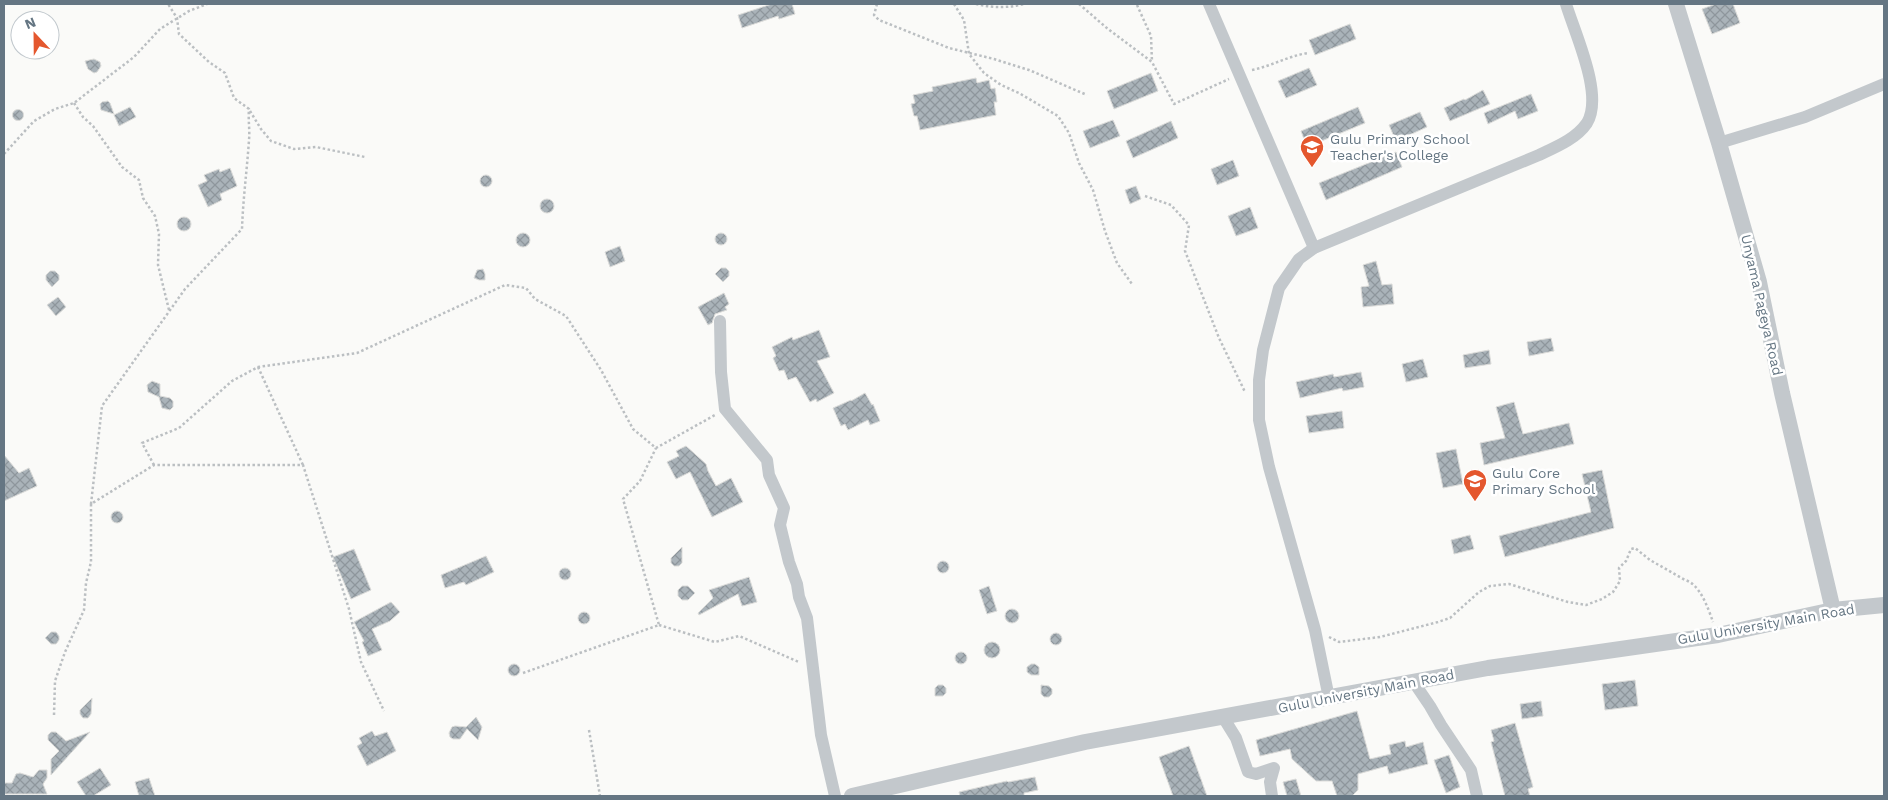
<svg xmlns="http://www.w3.org/2000/svg" width="1888" height="800" font-family="'Work Sans',sans-serif">
  <style>
    .building { fill: url(#building-cross-hatch); stroke: #dcdcda }
    .lines { fill: none; stroke-linecap: round; stroke-linejoin: round }
    .path { stroke: #bbbfc2; stroke-width: 2.5; stroke-dasharray: 2.5 2.5; stroke-linecap: butt }
    .minor { stroke: #c3c8cc; stroke-width: 12 }
    .tertiary { stroke: #c3c8cc; stroke-width: 16 }
    .labels { text-anchor: middle; dominant-baseline: central; stroke-width: 5; stroke-linejoin: round; paint-order: stroke }
    .poi-label { font-size: 14px; fill: #657683; stroke: #fff; text-anchor: start }
    .street-label { font-size: 14px; fill: #657683; stroke: #fff }
  </style>
  <defs>
    <pattern id="building-cross-hatch" width="8" height="8" patternUnits="userSpaceOnUse" patternTransform="scale(1.25)"><rect width="8" height="8" fill="#aab3b9"/><path d="M0 0l8 8M0 8l8-8" fill="none" stroke="#8e969c"/></pattern>
  </defs>
  <rect width="100%" height="100%" fill="#fafaf8"/>
  <!-- building -->
  <g class="building">
    <polygon points="772,4 792,4 795,14 779,19 778,16 742,28 738,15"/>
    <polygon points="1716,4 1733,4 1740,23 1712,34 1702,9"/>
    <polygon points="1350,24 1356,39 1315,55 1309,40"/>
    <polygon points="94,59 100,62 101,66 97,72 94,73 88,69 85,61"/>
    <polygon points="1309,68 1317,85 1286,98 1278,81"/>
    <polygon points="1151,73 1158,91 1114,109 1107,91"/>
    <polygon points="976,78 977,83 989,80 991,89 995,88 997,102 994,102 996,115 920,130 917,116 914,116 911,104 915,103 913,95 933,91 932,87"/>
    <polygon points="1483,90 1490,104 1450,121 1444,108 1464,99 1465,100"/>
    <polygon points="1531,94 1538,111 1518,119 1515,111 1488,124 1484,113"/>
    <polygon points="108,101 110,103 114,114 101,110 100,104 102,102"/>
    <polygon points="130,107 136,117 119,126 114,115"/>
    <polygon points="1358,107 1365,123 1307,147 1301,131"/>
    <circle cx="18" cy="115" r="5.5"/>
    <polygon points="1420,112 1427,127 1396,141 1389,125"/>
    <polygon points="1113,120 1120,136 1090,148 1083,131"/>
    <polygon points="1171,121 1178,138 1133,158 1126,141"/>
    <polygon points="1396,152 1402,167 1326,200 1319,183"/>
    <polygon points="1233,160 1239,176 1217,185 1211,169"/>
    <polygon points="230,168 237,186 220,194 222,200 208,207 198,185 207,181 204,175 219,169 220,172"/>
    <circle cx="486" cy="181" r="6"/>
    <polygon points="1136,186 1141,199 1130,204 1125,190"/>
    <circle cx="547" cy="206" r="7"/>
    <polygon points="1250,207 1258,228 1236,236 1228,216"/>
    <circle cx="184" cy="224" r="7"/>
    <circle cx="523" cy="240" r="7"/>
    <circle cx="721" cy="239" r="6"/>
    <polygon points="620,246 625,261 610,267 605,252"/>
    <polygon points="1376,261 1382,285 1392,284 1394,304 1363,307 1361,287 1369,286 1363,265"/>
    <polygon points="721,268 726,268 729,271 729,276 723,282 715,274"/>
    <polygon points="483,269 485,274 485,280 479,280 474,278 477,270"/>
    <polygon points="50,271 55,271 59,275 59,280 52,287 46,280 46,275"/>
    <polygon points="724,293 729,304 725,307 727,310 715,314 712,323 708,325 698,307"/>
    <polygon points="58,297 66,307 56,316 47,305"/>
    <polygon points="819,330 830,357 817,361 834,393 817,402 816,399 810,402 796,377 788,380 784,370 779,371 773,358 776,356 772,347 792,337 793,340"/>
    <polygon points="1551,338 1554,351 1529,356 1527,342"/>
    <polygon points="1489,350 1491,364 1465,368 1463,355"/>
    <polygon points="1423,359 1428,377 1406,382 1402,364"/>
    <polygon points="1361,372 1364,387 1343,391 1342,388 1300,398 1296,382 1333,374 1334,377"/>
    <polygon points="152,381 160,384 160,396 170,398 173,401 173,407 170,410 162,408 159,397 148,392 147,385"/>
    <polygon points="865,393 872,405 873,404 880,421 870,425 868,420 848,430 845,424 841,426 833,408 851,400 851,401"/>
    <polygon points="1514,402 1523,434 1569,423 1574,444 1484,465 1480,443 1505,438 1496,407"/>
    <polygon points="1342,411 1344,428 1309,433 1306,416"/>
    <polygon points="686,446 706,464 708,471 716,486 731,478 743,502 712,517 690,472 676,479 667,462 679,456 676,451"/>
    <polygon points="1456,449 1463,484 1443,488 1436,453"/>
    <polygon points="4,455 19,473 29,468 37,486 4,501"/>
    <polygon points="1602,470 1614,528 1505,557 1499,536 1591,512 1582,474"/>
    <circle cx="117" cy="517" r="6"/>
    <polygon points="1470,535 1474,549 1454,554 1451,540"/>
    <polygon points="682,547 682,563 679,566 674,566 671,563 671,558"/>
    <polygon points="354,549 371,590 351,599 333,557"/>
    <polygon points="486,556 494,572 466,585 464,582 445,588 441,575"/>
    <circle cx="943" cy="567" r="6"/>
    <circle cx="565" cy="574" r="6"/>
    <polygon points="749,577 757,602 742,606 738,594 699,615 698,613 713,598 709,590"/>
    <polygon points="682,586 688,586 695,593 688,600 682,600 678,596 678,590"/>
    <polygon points="989,586 997,611 987,614 979,590"/>
    <polygon points="391,602 400,612 390,621 372,629 382,650 368,656 362,642 364,641 354,622"/>
    <circle cx="1012" cy="616" r="7"/>
    <circle cx="584" cy="618" r="6"/>
    <polygon points="51,632 56,632 59,636 59,640 56,644 51,644 45,638"/>
    <circle cx="1056" cy="639" r="6"/>
    <circle cx="992" cy="650" r="8"/>
    <circle cx="961" cy="658" r="6"/>
    <circle cx="514" cy="670" r="6"/>
    <polygon points="1031,664 1035,664 1039,667 1039,675 1031,675 1027,672 1027,667"/>
    <polygon points="1635,680 1638,706 1605,710 1602,684"/>
    <polygon points="938,685 943,685 946,688 946,693 943,696 935,696 935,688"/>
    <polygon points="1041,685 1049,686 1052,689 1052,694 1049,697 1044,697 1041,694"/>
    <polygon points="92,698 91,714 88,718 83,718 80,714 80,710"/>
    <polygon points="1541,701 1543,716 1522,719 1520,704"/>
    <polygon points="1357,711 1370,759 1391,754 1389,745 1405,741 1406,747 1423,742 1428,764 1389,774 1387,766 1358,774 1358,790 1352,796 1337,796 1332,781 1316,781 1292,759 1290,749 1260,756 1256,740"/>
    <polygon points="476,717 482,727 478,740 467,729 460,739 453,739 450,737 449,733 452,727 455,726 466,727"/>
    <polygon points="1515,723 1533,787 1528,789 1530,796 1505,796 1491,742 1494,741 1491,730"/>
    <polygon points="372,731 375,736 387,732 396,751 367,766 357,746 362,743 359,738"/>
    <polygon points="51,732 56,732 66,741 90,732 51,775 51,759 59,751 48,740 48,735"/>
    <polygon points="1189,746 1207,796 1173,796 1159,757"/>
    <polygon points="1449,755 1460,787 1446,793 1434,760"/>
    <polygon points="100,768 111,785 93,796 86,796 77,782"/>
    <polygon points="39,770 47,770 47,778 43,784 47,794 4,794 4,783 12,783 16,774 20,773 33,777"/>
    <polygon points="1035,777 1038,790 1024,793 1024,796 960,796 959,792 1007,781 1008,782"/>
    <polygon points="149,778 155,796 139,796 135,782"/>
    <polygon points="1296,779 1301,796 1287,796 1283,782"/>
  </g>
  <g class="lines">
    <!-- path -->
    <g class="path">
      <polyline points="877,4 874,15 879,20 949,48 994,59 1029,70 1087,95"/>
      <polyline points="954,4 964,20 969,54 984,73 1001,85 1019,93 1058,116 1069,133 1079,163 1093,190 1105,231 1117,263 1132,284"/>
      <path d="M976,4C992,8 1009,8 1024,4"/>
      <polyline points="1079,4 1108,29 1152,62 1174,104 1229,79"/>
      <polyline points="1137,5 1151,36 1152,62"/>
      <path d="M1252,70C1272,66 1288,56 1308,53"/>
      <polyline points="74,103 83,117 93,126 122,167 139,180 143,198 155,216 159,234 158,265 169,310"/>
      <polyline points="250,111 261,129 271,141 294,149 316,147 365,157"/>
      <polyline points="4,154 34,121 55,109 74,103 134,57 160,29 189,11 207,4"/>
      <polyline points="1145,196 1171,205 1189,225 1185,251 1219,338 1245,392"/>
      <polyline points="258,367 303,465"/>
      <polyline points="154,465 142,443 179,428 232,381 258,367 357,353 505,285 526,288 535,299 566,316 601,370 633,429 656,448 715,415"/>
      <path d="M91,504L102,406L185,289L242,229C243,199 247,170 249,140C250,130 248,120 249,109L234,98L225,73L209,62L179,34L177,18L168,4"/>
      <polyline points="659,625 715,642 739,636 799,662"/>
      <path d="M1329,637L1339,642L1380,637L1438,622L1450,618L1479,592L1490,586L1509,584L1568,602L1586,605L1602,599L1613,592L1620,581L1619,568L1626,561L1631,549L1635,548L1650,560L1685,580C1700,584 1708,608 1713,622"/>
      <polyline points="523,673 659,625 623,499 640,481 656,448"/>
      <polyline points="54,715 55,681 65,652 84,610 86,583 91,562 91,504 154,465 303,465 349,609 361,662 384,711"/>
      <polyline points="589,730 600,796"/>
    </g>
    <!-- minor -->
    <g class="minor">
      <polyline points="1209,4 1314,248"/>
      <polyline points="1719,143 1805,117 1884,84"/>
      <polyline points="720,321 721,372 725,409 767,460 769,475 784,508 780,525 789,562 797,584 799,597 807,618 821,735 835,796"/>
      <polyline points="1413,681 1430,706 1441,725 1471,770 1477,796"/>
      <path d="M1329,698L1315,630L1269,467L1259,420V380L1263,350L1279,288L1299,259L1314,248L1539,155C1556,147 1576,139 1587,123C1604,95 1575,34 1566,4"/>
      <polyline points="1223,717 1236,738 1248,772 1256,774 1274,768 1270,782 1272,796"/>
    </g>
    <!-- tertiary -->
    <g class="tertiary">
      <polyline points="1676,4 1719,143 1759,282 1782,393 1833,610"/>
      <polyline points="852,796 1085,742 1488,668 1718,635 1833,610 1884,605"/>
    </g>
  </g>
  <!-- icons -->
  <defs>
    <g id="university-pin" transform="scale(1.25)"><path d="M0 17L-7.5 6A9.5 9.5 0 1 1 7.5 6Z" fill="#e4572e" stroke="#fff"/><path d="M0-5L7-2L0 1L-7-2ZM-4 1L0 2.5L4 1V4Q0 6-4 4Z" fill="#fff"/></g>
    <g id="school-pin" transform="scale(1.25)"><path d="M0 17L-7.5 6A9.5 9.5 0 1 1 7.5 6Z" fill="#e4572e" stroke="#fff"/><path d="M0-5L7-2L0 1L-7-2ZM-4 1L0 2.5L4 1V4Q0 6-4 4Z" fill="#fff"/></g>
  </defs>
  <g fill-rule="evenodd">
    <use href="#university-pin" x="1312" y="147"/>
    <use href="#school-pin" x="1475" y="481"/>
  </g>
  <g class="labels">
    <!-- poi labels -->
    <g class="poi-label">
      <text x="1330" y="139">Gulu Primary School<tspan x="1330" dy="16">Teacher's College</tspan></text>
      <text x="1492" y="473">Gulu Core<tspan x="1492" dy="16">Primary School</tspan></text>
    </g>
    <!-- street labels -->
    <g class="street-label">
      <text transform="translate(1762 305) rotate(77)">Unyama Pageya Road</text>
      <text transform="translate(1766 624) rotate(-10)">Gulu University Main Road</text>
      <text transform="translate(1366 691) rotate(-11)">Gulu University Main Road</text>
    </g>
  </g>
  <!-- border -->
  <rect width="1888" height="800" fill="none" stroke="#657683" stroke-width="10"/>
  <!-- north arrow -->
  <g transform="translate(35 35) rotate(338)"><circle r="24" fill="#ffffff" stroke="#c1c8cd"/>
  <path d="M0-4L9 19L0 12L-9 19Z" fill="#e4572e"/>
  <text y="-8" font-size="14" font-weight="bold" text-anchor="middle" fill="#657683">N</text>
  </g>
</svg>
